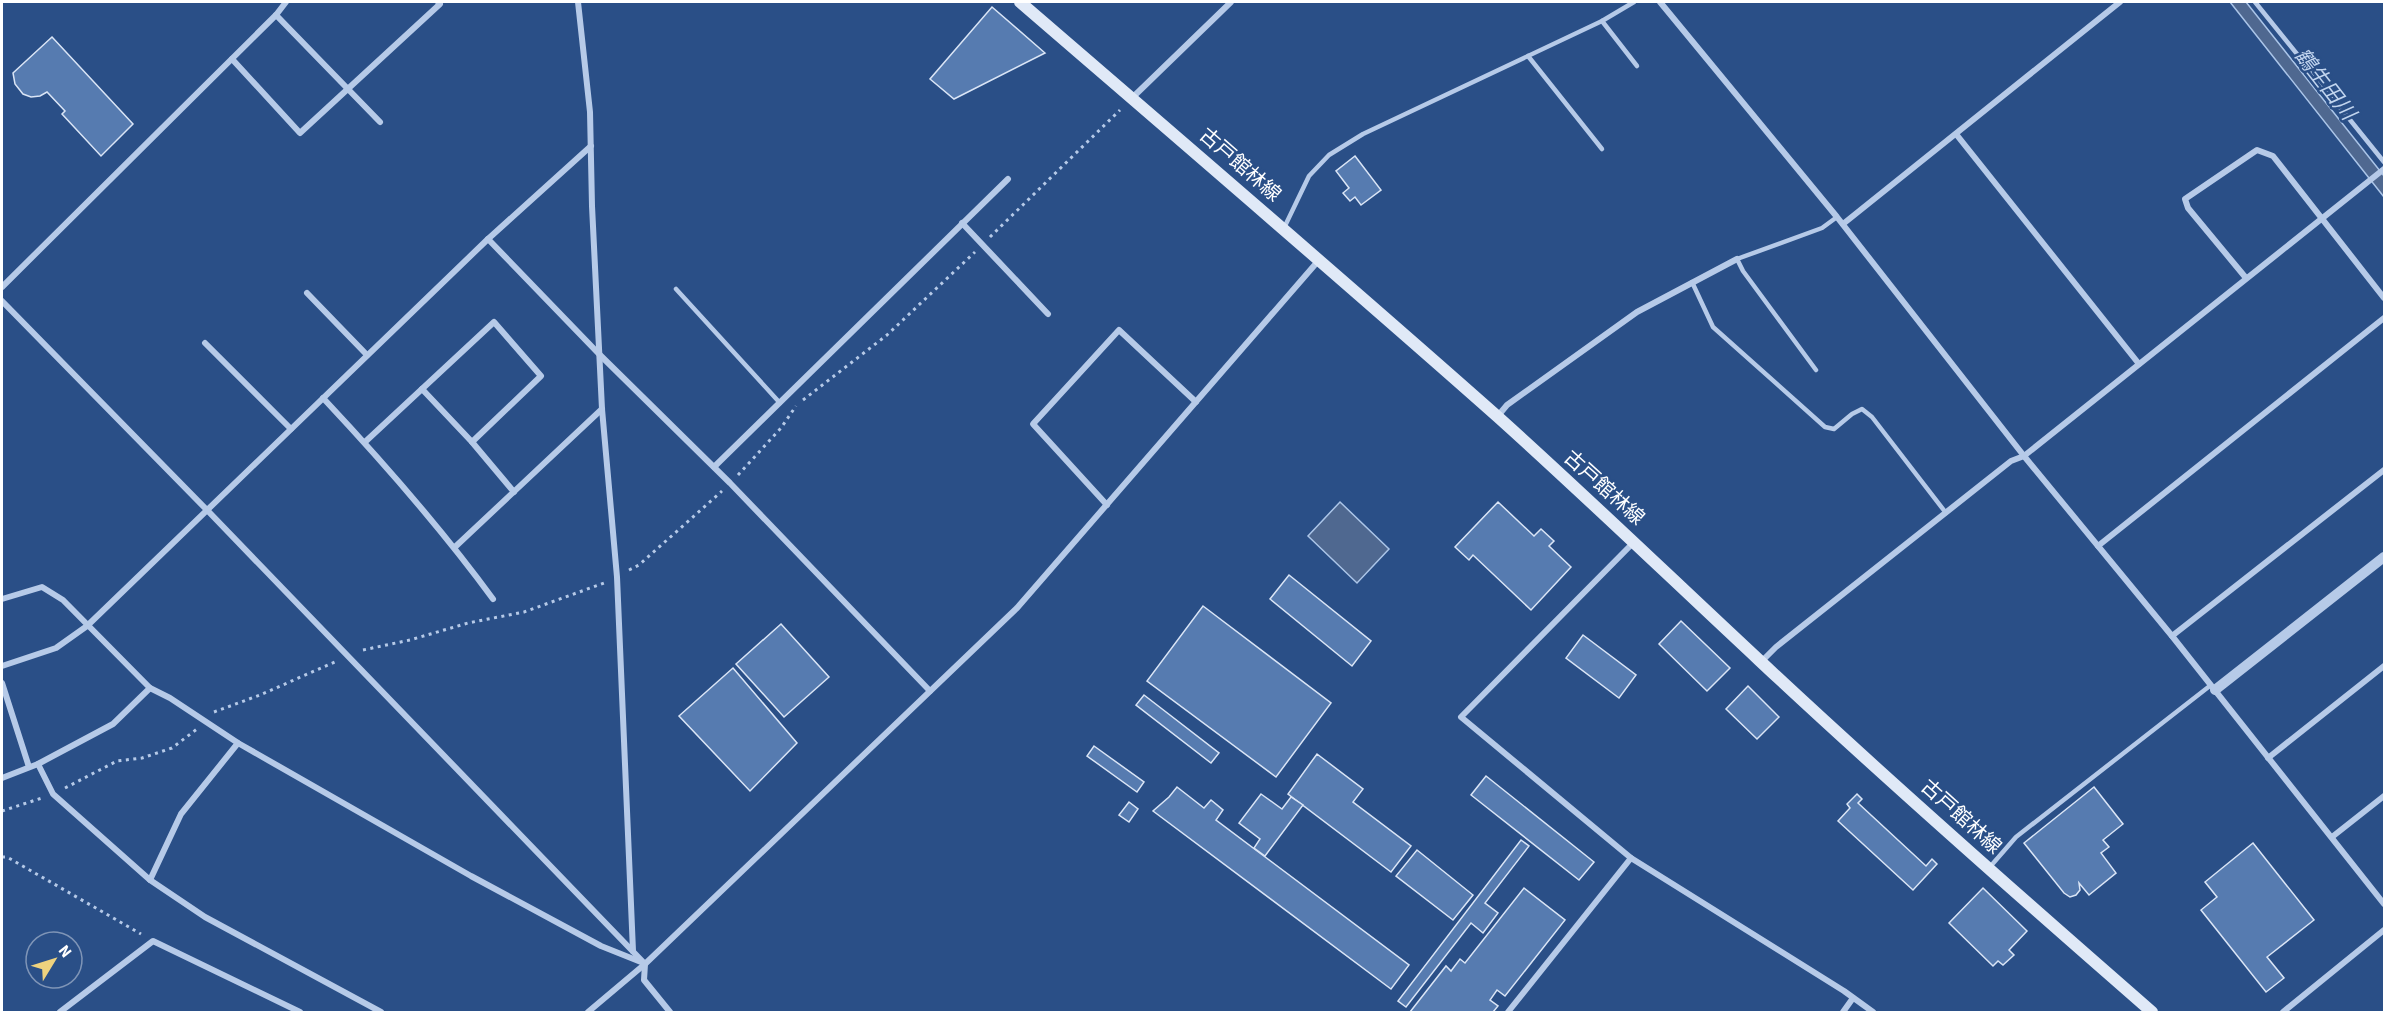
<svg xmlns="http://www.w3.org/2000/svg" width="2386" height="1014" font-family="'Source Sans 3','Noto Sans JP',sans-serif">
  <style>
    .water { fill: #4f6890; stroke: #abc5e8; stroke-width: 1.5 }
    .building { fill: #567bb0; stroke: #dae5f6; stroke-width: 1.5 }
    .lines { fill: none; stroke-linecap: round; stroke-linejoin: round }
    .path { stroke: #b6cae8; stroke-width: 3; stroke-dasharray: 3 4.5; stroke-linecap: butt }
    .service { stroke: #b6cae8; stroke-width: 4.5 }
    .minor { stroke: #b6cae8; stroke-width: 6 }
    .tertiary { stroke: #b6cae8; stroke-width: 10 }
    .secondary { stroke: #e0e9f7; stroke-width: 12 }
    .labels { text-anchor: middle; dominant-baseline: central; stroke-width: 5; stroke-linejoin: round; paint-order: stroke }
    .street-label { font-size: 20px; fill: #fff; stroke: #2a4f87 }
    .water-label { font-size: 21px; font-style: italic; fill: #c2d5ef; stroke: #2a4f87 }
  </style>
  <rect width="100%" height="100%" fill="#2a4f87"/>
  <!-- water -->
  <g class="water">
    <polygon points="2230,2 2246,2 2384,176 2384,197"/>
    <polygon points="1340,502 1389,549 1357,583 1308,536"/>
  </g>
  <!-- building -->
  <g class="building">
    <polygon points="992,7 1045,53 954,99 930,79"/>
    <polygon points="52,37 133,124 101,156 62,114 65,111 47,92 40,96 31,97 23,94 15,84 13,73"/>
    <polygon points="1355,156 1381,190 1361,205 1355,197 1350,201 1343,193 1349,188 1336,171"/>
    <polygon points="1498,502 1534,536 1541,529 1554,541 1549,546 1571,567 1531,610 1473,555 1469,560 1455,547"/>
    <polygon points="1289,575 1371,641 1352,666 1270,599"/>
    <polygon points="1203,606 1331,703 1276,777 1147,681"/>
    <polygon points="1681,621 1730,668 1707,691 1659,644"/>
    <polygon points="781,624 829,677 784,717 736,664"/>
    <polygon points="1583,635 1636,675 1619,698 1566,658"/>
    <polygon points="733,668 797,743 750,791 679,716"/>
    <polygon points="1748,686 1779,717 1757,739 1726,709"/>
    <polygon points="1144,695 1219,753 1211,763 1136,705"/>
    <polygon points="1094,746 1144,782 1137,792 1087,756"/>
    <polygon points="1317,754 1363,789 1353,802 1411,846 1391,872 1288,794"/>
    <polygon points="1486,776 1594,862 1579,880 1471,795"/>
    <polygon points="1177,787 1204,808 1211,800 1223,810 1216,820 1409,965 1391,989 1153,811 1169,797"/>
    <polygon points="2094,787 2123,824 2103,840 2109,847 2101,853 2116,873 2089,895 2079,883 2080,890 2076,895 2070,897 2064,893 2024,843"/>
    <polygon points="1261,794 1282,809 1291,797 1303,805 1265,856 1254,848 1260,839 1239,823"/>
    <polygon points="1857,794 1862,799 1858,803 1926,866 1932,859 1937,864 1913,890 1838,821 1850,808 1847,804"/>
    <polygon points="1129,802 1138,809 1129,822 1119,815"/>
    <polygon points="1521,840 1529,846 1485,903 1498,913 1483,933 1471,923 1406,1007 1398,1001"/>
    <polygon points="2253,843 2314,920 2267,957 2284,978 2266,992 2201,910 2217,897 2205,882"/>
    <polygon points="1417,850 1473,895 1453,920 1396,876"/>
    <polygon points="1524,888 1565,920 1505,996 1497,990 1490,1000 1498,1006 1493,1012 1410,1012 1446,966 1451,971 1460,959 1465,963"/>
    <polygon points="1983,888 2027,931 2009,950 2014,955 2003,965 1998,961 1993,966 1949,923"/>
  </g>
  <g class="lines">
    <!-- path -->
    <g class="path">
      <polyline points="990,237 1120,110"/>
      <polyline points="803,400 887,335 975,252"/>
      <polyline points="738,475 781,428 796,406"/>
      <polyline points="629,570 639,565 722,491"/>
      <polyline points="363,650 410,640 468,623 524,612 604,583"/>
      <polyline points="214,712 260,695 337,661"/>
      <polyline points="65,788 117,761 142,758 172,748 197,729"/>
      <polyline points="2,811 42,798"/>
      <polyline points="2,857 7,857 141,934"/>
    </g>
    <!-- service -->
    <g class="service">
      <polyline points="2255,2 2384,162"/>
      <polyline points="1602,21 1637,66"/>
      <polyline points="1528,56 1602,149"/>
      <polyline points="1284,228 1309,176 1329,155 1363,134 1602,21 1634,2"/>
      <polyline points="1692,282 1713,327 1825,427 1834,429 1852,414 1862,409 1872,417 1946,513"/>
      <polyline points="676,289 780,403"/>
      <polyline points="1816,370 1743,271 1737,259 1822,228 1837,217"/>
      <polyline points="1989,868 2016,837 2211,685"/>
    </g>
    <!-- minor -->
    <g class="minor">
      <polyline points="578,2 590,112 592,206 602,409 617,577 633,951"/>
      <polyline points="1660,2 1837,217 2024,456 2172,636 2384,904"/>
      <polyline points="276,15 380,122"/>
      <polyline points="232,59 300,133 440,4 438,2"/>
      <polyline points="1132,98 1231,2"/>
      <polyline points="1956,134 2139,364"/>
      <polyline points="962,223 1048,314"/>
      <polyline points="1843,224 2120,2"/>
      <polyline points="488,239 600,355 730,483 930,691"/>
      <polyline points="2246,278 2188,208 2185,199 2257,150 2273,156 2384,298"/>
      <polyline points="2,287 276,15 286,2"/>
      <polyline points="307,293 367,355"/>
      <polyline points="2,301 206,509 645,964 644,980 670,1012"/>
      <polyline points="205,343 291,429"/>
      <polyline points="422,389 472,442"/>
      <path d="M323,398C383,462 441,528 493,599"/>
      <polyline points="1497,417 1507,405 1637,312 1737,259"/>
      <polyline points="365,442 494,322 541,376 472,442 514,492"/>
      <polyline points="714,467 1008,179"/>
      <polyline points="1107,505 1033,424 1119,330 1196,402"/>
      <polyline points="1634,542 1461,717 1631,858 1844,991 1873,1012"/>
      <polyline points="2098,546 2384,318"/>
      <polyline points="455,547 602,409"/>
      <polyline points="2,599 42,587 63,600 150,688 170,698 238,743 471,876 601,946 641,962"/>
      <polyline points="2172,636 2384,470"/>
      <polyline points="1761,662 1776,647 2011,461 2024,456 2384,169"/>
      <polyline points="2,666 56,648 87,626 488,239 591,146"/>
      <polyline points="2,683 29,767"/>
      <polyline points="2268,758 2384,666"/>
      <polyline points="38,764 53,794 150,880 205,917 381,1012"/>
      <polyline points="2,778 38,764 113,724 150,688"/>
      <polyline points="2332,837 2384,796"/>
      <polyline points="150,880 181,814 238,743"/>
      <polyline points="60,1012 153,941 300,1012"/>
      <polyline points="588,1012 645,964 1017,608 1319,260"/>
      <polyline points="1508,1012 1631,858"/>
      <polyline points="1843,1012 1853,998"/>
      <polyline points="2283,1012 2384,930"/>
    </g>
    <!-- tertiary -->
    <polyline class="tertiary" points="2215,690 2384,557"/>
    <!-- secondary -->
    <path class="secondary" d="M1020,2C1180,140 1340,277 1498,417C1587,497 1673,580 1760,661C1888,781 2020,897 2152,1012"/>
  </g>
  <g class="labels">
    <!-- street labels -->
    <g class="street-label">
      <text transform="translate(1240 165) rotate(41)">古戸館林線</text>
      <text transform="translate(1604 488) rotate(42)">古戸館林線</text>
      <text transform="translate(1961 817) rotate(42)">古戸館林線</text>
    </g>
    <!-- water labels -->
    <g class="water-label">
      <text transform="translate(2325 84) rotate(52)">鶴生田川</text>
    </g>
  </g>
  <!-- border -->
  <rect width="2386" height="1014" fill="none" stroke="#ffffff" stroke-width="6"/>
  <!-- north arrow -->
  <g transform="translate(54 960) rotate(52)"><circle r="28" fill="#2a4f87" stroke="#7f95b7" stroke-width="1.5"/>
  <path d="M0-4.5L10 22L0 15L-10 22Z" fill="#eed27e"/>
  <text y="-9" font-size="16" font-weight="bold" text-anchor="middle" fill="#ffffff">N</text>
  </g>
</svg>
